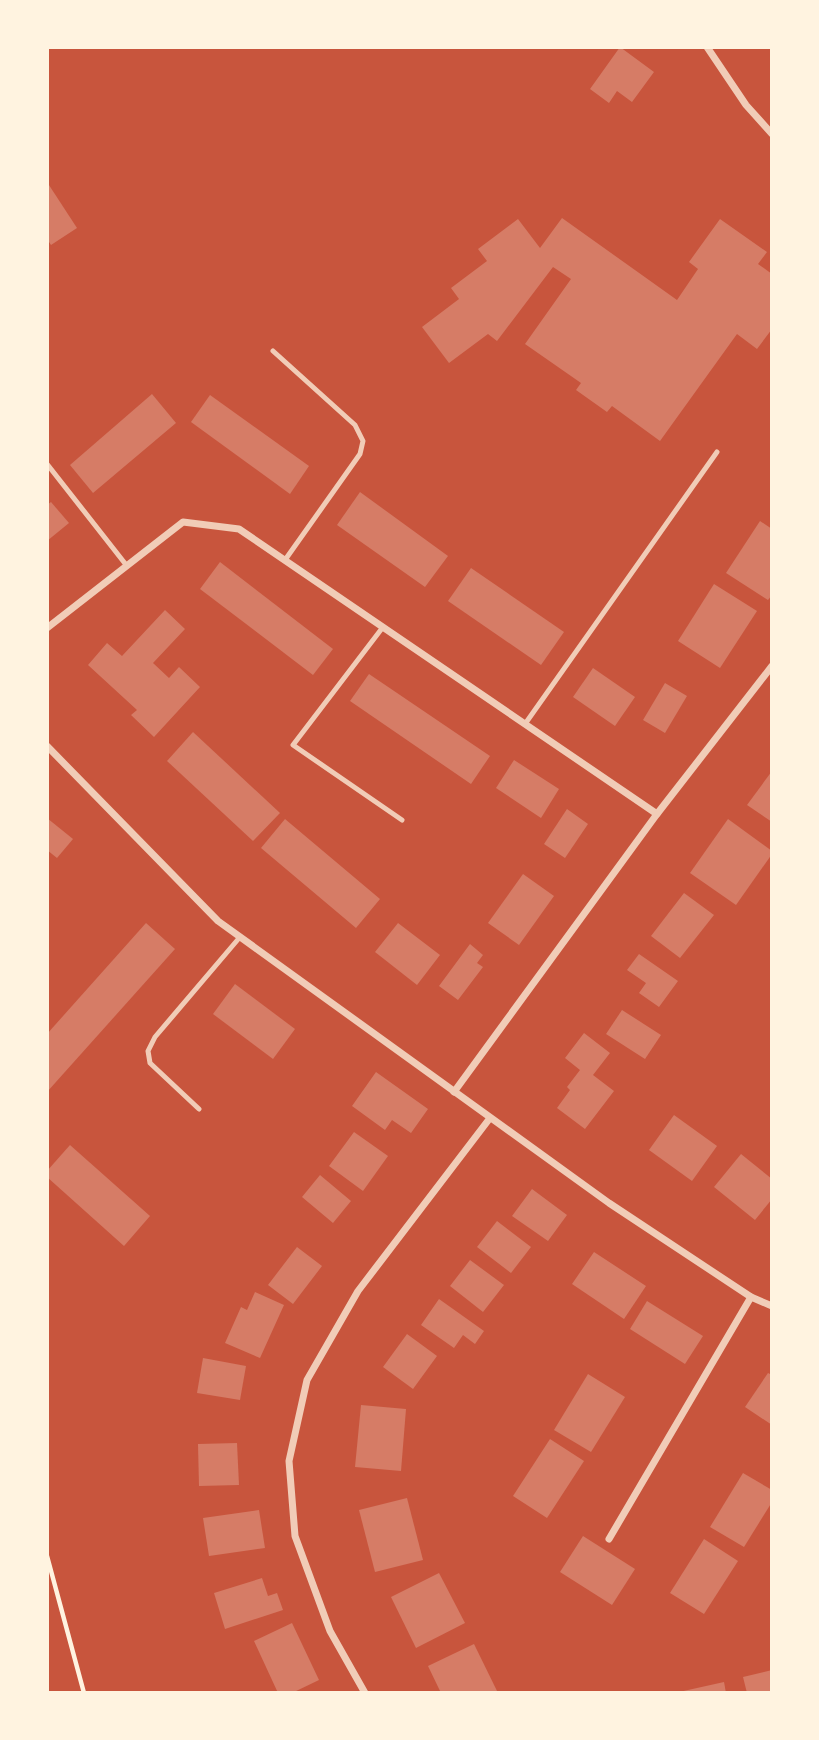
<svg xmlns="http://www.w3.org/2000/svg" width="819" height="1740" font-family="Rubik,sans-serif">
  <style>
    .building { fill: #d67c66 }
    .lines { fill: none; stroke-linecap: round; stroke-linejoin: round }
    .path { stroke: #fff3e0; stroke-width: 4.5 }
    .service { stroke: #f1ccb7; stroke-width: 5 }
    .minor { stroke: #f1ccb7; stroke-width: 7 }
  </style>
  <rect width="100%" height="100%" fill="#c8553d"/>
  <!-- building -->
  <g class="building">
    <polygon points="620,47 654,72 632,102 617,91 609,103 590,89"/>
    <polygon points="47,182 77,228 51,245 47,239"/>
    <polygon points="562,218 677,300 698,269 689,262 720,219 767,252 758,264 772,274 772,329 757,349 737,334 660,441 612,406 607,412 576,390 581,383 525,344 571,279 553,267 497,341 488,334 449,363 422,327 459,299 451,288 487,261 478,249 518,219 540,248"/>
    <polygon points="152,394 176,423 93,493 70,465"/>
    <polygon points="210,395 309,466 290,494 191,422"/>
    <polygon points="360,492 448,556 425,587 337,525"/>
    <polygon points="51,502 69,523 47,541 47,505"/>
    <polygon points="760,521 772,529 772,595 768,600 726,573"/>
    <polygon points="220,562 333,649 313,675 200,589"/>
    <polygon points="471,568 564,632 541,665 448,601"/>
    <polygon points="714,584 757,611 720,668 678,641"/>
    <polygon points="165,610 185,629 153,663 169,678 179,667 200,687 154,737 131,715 137,710 88,665 107,643 122,656"/>
    <polygon points="593,668 635,697 615,726 573,697"/>
    <polygon points="369,674 490,756 471,784 350,701"/>
    <polygon points="665,683 687,696 665,733 643,720"/>
    <polygon points="193,732 280,813 253,841 167,761"/>
    <polygon points="514,760 559,789 541,818 496,788"/>
    <polygon points="772,771 772,822 747,805"/>
    <polygon points="567,809 588,824 565,858 544,844"/>
    <polygon points="47,818 73,839 57,858 47,850"/>
    <polygon points="285,819 380,899 356,928 261,848"/>
    <polygon points="728,819 772,851 772,854 736,905 690,873"/>
    <polygon points="523,874 554,896 519,945 488,923"/>
    <polygon points="684,893 714,915 680,958 651,936"/>
    <polygon points="146,923 175,949 47,1092 47,1034"/>
    <polygon points="398,923 440,955 417,985 375,952"/>
    <polygon points="470,944 483,955 477,963 483,967 458,1000 439,986"/>
    <polygon points="639,954 678,981 659,1007 639,993 646,983 627,970"/>
    <polygon points="235,984 295,1029 273,1059 213,1014"/>
    <polygon points="622,1010 661,1035 645,1059 606,1034"/>
    <polygon points="584,1033 610,1053 593,1075 614,1091 585,1129 557,1108 570,1090 567,1087 580,1070 565,1058"/>
    <polygon points="376,1072 428,1109 411,1133 392,1120 385,1130 352,1106"/>
    <polygon points="674,1115 717,1146 692,1181 649,1150"/>
    <polygon points="354,1132 388,1156 363,1191 329,1166"/>
    <polygon points="70,1145 150,1216 124,1246 47,1177 47,1171"/>
    <polygon points="741,1154 772,1179 772,1199 755,1220 714,1187"/>
    <polygon points="320,1175 351,1201 333,1223 302,1197"/>
    <polygon points="532,1189 567,1215 548,1241 512,1216"/>
    <polygon points="497,1221 531,1247 511,1273 477,1247"/>
    <polygon points="297,1247 322,1266 293,1304 268,1285"/>
    <polygon points="594,1252 646,1286 624,1319 572,1284"/>
    <polygon points="470,1260 504,1285 483,1312 450,1286"/>
    <polygon points="255,1292 284,1305 260,1358 225,1343 241,1307 247,1310"/>
    <polygon points="439,1299 484,1331 475,1344 463,1335 454,1348 421,1325"/>
    <polygon points="647,1301 703,1336 685,1364 630,1329"/>
    <polygon points="407,1334 437,1356 413,1389 383,1367"/>
    <polygon points="203,1358 246,1366 240,1400 197,1393"/>
    <polygon points="768,1373 772,1375 772,1425 745,1407"/>
    <polygon points="588,1374 625,1397 591,1452 554,1430"/>
    <polygon points="361,1405 406,1409 401,1471 355,1467"/>
    <polygon points="550,1439 584,1461 547,1518 513,1496"/>
    <polygon points="237,1443 239,1485 199,1486 198,1444"/>
    <polygon points="743,1473 772,1490 772,1502 744,1547 710,1527"/>
    <polygon points="407,1498 423,1560 375,1572 359,1510"/>
    <polygon points="259,1510 265,1548 209,1556 203,1518"/>
    <polygon points="583,1536 635,1569 612,1605 560,1572"/>
    <polygon points="704,1539 738,1561 704,1614 670,1593"/>
    <polygon points="439,1573 465,1623 416,1648 391,1597"/>
    <polygon points="262,1578 268,1596 277,1593 283,1610 225,1629 214,1593"/>
    <polygon points="292,1623 319,1680 292,1693 278,1693 254,1641"/>
    <polygon points="474,1644 498,1693 441,1693 428,1666"/>
    <polygon points="772,1670 772,1693 747,1693 743,1677"/>
    <polygon points="724,1682 726,1693 679,1693 679,1692"/>
  </g>
  <g class="lines">
    <!-- path -->
    <polyline class="path" points="47,1556 84,1693"/>
    <!-- service -->
    <g class="service">
      <polyline points="273,351 355,425 363,441 360,454 285,560"/>
      <polyline points="47,464 127,566"/>
      <polyline points="383,627 293,745 402,820"/>
      <polyline points="525,724 717,452"/>
      <polyline points="199,1109 150,1063 148,1051 155,1037 240,937"/>
    </g>
    <!-- minor -->
    <g class="minor">
      <polyline points="707,47 746,105 772,134"/>
      <polyline points="47,628 183,522 239,529 657,814"/>
      <polyline points="47,746 218,921 609,1203 751,1297 772,1306"/>
      <polyline points="454,1092 657,814 772,666"/>
      <polyline points="609,1539 751,1297"/>
      <polyline points="365,1693 330,1631 295,1536 289,1461 307,1380 358,1291 490,1118"/>
    </g>
  </g>
  <!-- border -->
  <rect width="819" height="1740" fill="none" stroke="#fff3e0" stroke-width="98"/>
</svg>
